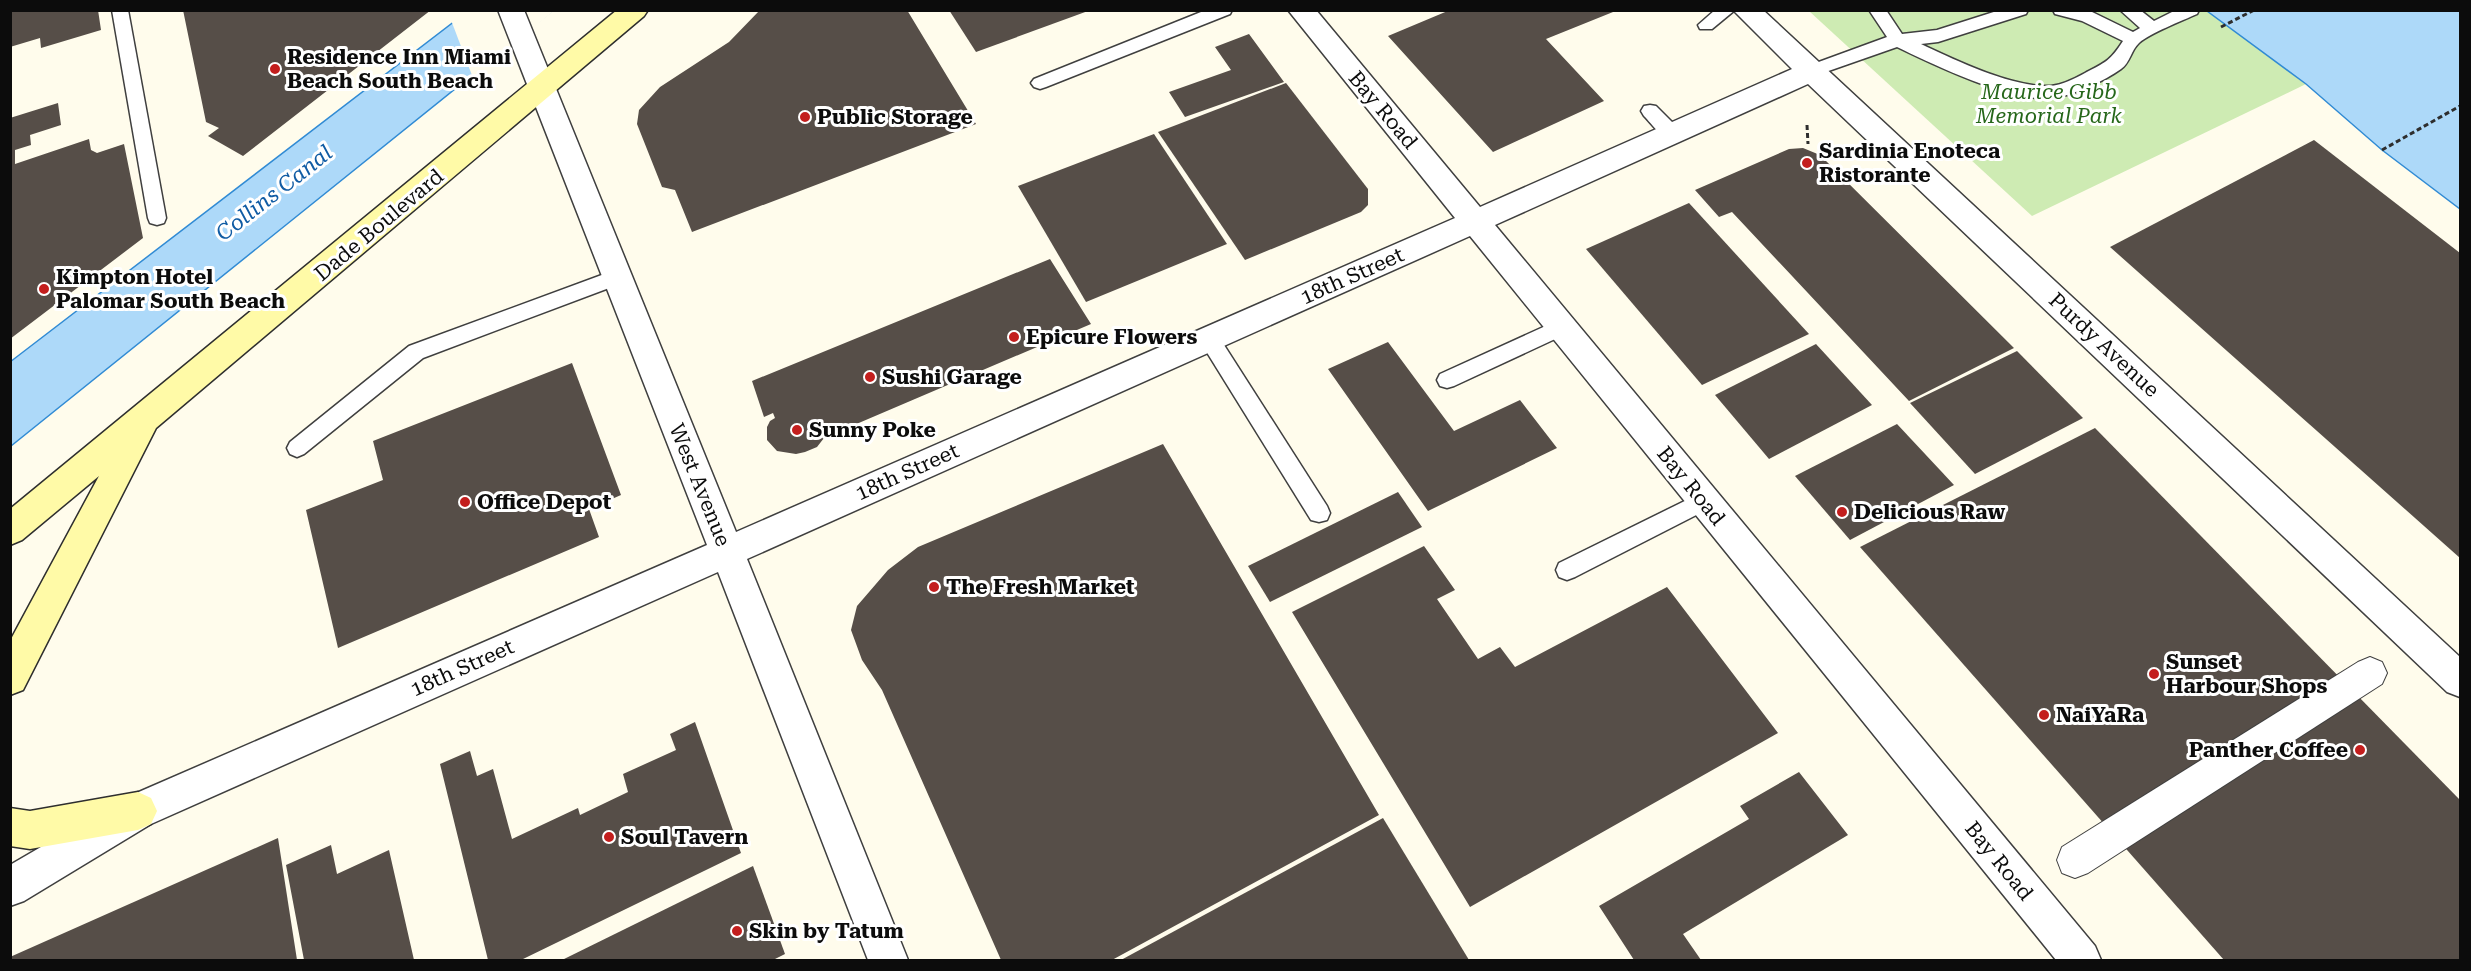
<svg xmlns="http://www.w3.org/2000/svg" width="2471" height="971" font-family="'Roboto Serif',serif">
  <style>
    .green { fill: #ceebb3 }
    .water { fill: #add9f9; stroke: #318bd4; stroke-width: 1.5 }
    .pier { fill: #fffcec }
    .building { fill: #564e48 }
    .lines { fill: none; stroke-linecap: round; stroke-linejoin: round }
    .service-casing { stroke: #3f3f3f; stroke-width: 3 }
    .pedestrian-casing { stroke: #3f3f3f; stroke-width: 2 }
    .minor-casing { stroke: #3f3f3f; stroke-width: 3 }
    .secondary-casing { stroke: #2e2e2e; stroke-width: 3 }
    .path { stroke: #2e2e2e; stroke-width: 3; stroke-dasharray: 5 3; stroke-linecap: butt }
    .service { fill: #fff; fill-rule: evenodd }
    .pedestrian { fill: #fff; fill-rule: evenodd }
    .minor { fill: #fff; fill-rule: evenodd }
    .secondary { fill: #fffaa7; fill-rule: evenodd }
    .poi-dot { fill: #c31e1d; stroke: #fff; stroke-width: 2 }
    .labels { text-anchor: middle; dominant-baseline: central; stroke-width: 6; stroke-linejoin: round; paint-order: stroke }
    .poi-label { font-size: 21px; font-weight: bold; fill: #0c0c0c; stroke: #fff; text-anchor: start }
    .park-label { font-size: 21px; font-style: italic; fill: #26671a; stroke: #fff }
    .street-label { font-size: 21px; fill: #0c0c0c; stroke: #fff }
    .water-label { font-size: 22px; font-style: italic; fill: #105ca4; stroke: #fff }
  </style>
  <rect width="100%" height="100%" fill="#fffcec"/>
  <!-- green -->
  <polygon class="green" points="1809,11 2207,11 2306,84 2032,216"/>
  <!-- water -->
  <g class="water">
    <polygon points="468,11 552,11 11,446 10,362"/>
    <polygon points="2207,11 2460,11 2460,209 2382,150 2306,84"/>
  </g>
  <!-- pier -->
  <polygon class="pier" points="463,10 555,10 473,78 451,20"/>
  <!-- building -->
  <g class="building">
    <polygon points="10,10 98,10 101,30 41,48 40,38 10,47"/>
    <polygon points="183,10 431,10 243,156 208,136 219,128 206,122"/>
    <polygon points="760,10 907,10 976,124 692,232 675,190 662,187 637,124 639,110 660,87 729,42"/>
    <polygon points="949,10 1088,10 1088,11 976,52"/>
    <polygon points="1450,10 1618,10 1546,39 1604,101 1493,152 1388,36"/>
    <polygon points="1249,34 1284,82 1185,117 1169,92 1231,70 1215,47"/>
    <polygon points="1286,83 1368,189 1368,205 1361,212 1245,260 1158,132"/>
    <polygon points="58,103 61,125 30,135 31,145 15,150 15,164 89,139 91,150 97,153 124,144 143,238 10,339 10,118"/>
    <polygon points="1154,134 1227,244 1086,302 1018,186"/>
    <polygon points="2314,140 2460,253 2460,558 2110,247"/>
    <polygon points="1803,148 1820,155 2014,348 1909,401 1732,212 1719,217 1695,190 1789,149"/>
    <polygon points="1689,203 1809,334 1702,385 1586,249"/>
    <polygon points="1050,259 1091,324 833,434 829,424 824,426 827,431 824,438 817,447 805,452 796,454 777,451 767,440 767,427 770,421 775,418 773,413 764,417 752,381"/>
    <polygon points="1388,342 1454,431 1520,400 1557,448 1428,511 1328,369"/>
    <polygon points="1816,344 1872,405 1769,459 1715,395"/>
    <polygon points="2017,351 2083,418 1975,474 1910,403"/>
    <polygon points="572,363 621,495 589,509 599,537 338,648 306,510 383,480 373,441"/>
    <polygon points="1897,424 1954,485 1850,540 1795,476"/>
    <polygon points="2095,428 2460,800 2460,960 2224,960 1860,547"/>
    <polygon points="1163,444 1379,815 1112,960 1001,960 882,690 862,660 851,630 857,606 888,570 918,547"/>
    <polygon points="1398,492 1422,527 1270,602 1248,566"/>
    <polygon points="1424,546 1455,590 1437,599 1478,659 1500,647 1515,667 1667,587 1778,733 1470,907 1292,612"/>
    <polygon points="695,722 741,853 521,960 488,960 440,764 470,751 477,776 493,769 512,839 578,808 580,815 628,792 623,774 676,750 670,734"/>
    <polygon points="1799,772 1848,835 1683,934 1701,960 1634,960 1599,906 1749,819 1740,806"/>
    <polygon points="1383,818 1469,960 1121,960"/>
    <polygon points="278,838 297,960 10,960 10,957"/>
    <polygon points="331,845 337,874 389,850 414,960 304,960 286,865"/>
    <polygon points="753,866 785,954 773,960 562,960"/>
  </g>
  <g class="lines">
    <!-- service casing -->
    <g class="service-casing">
      <g id="service">
        <polygon points="112,10 128,10 166,218 164,223 157,225 150,223 148,218"/>
        <polygon points="1206,10 1232,10 1230,14 1046,87 1040,89 1034,87 1031,83 1034,79"/>
        <polygon points="1715,10 1735,10 1712,29 1700,29 1698,25"/>
        <path d="M1869,10H1886L1902,34L1937,30L2000,10H2028L2026,14L1938,42L1921,44C1955,60 2013,88 2051,86C2062,85 2076,78 2085,73C2106,62 2110,61 2123,41L2082,21L2055,14L2053,10H2088L2133,32L2140,28L2120,10H2140L2154,21L2176,10H2199L2197,14C2182,21 2150,33 2139,43C2131,50 2130,63 2121,69C2106,80 2072,96 2053,98C2013,103 1934,65 1897,47L1817,75L1811,77L1805,75L1802,71L1805,67L1887,37Z"/>
        <path d="M1650,105L1656,106L1679,129L1682,134L1679,139C1664,143 1653,125 1644,116L1641,111L1644,106Z"/>
        <polygon points="618,269 625,272 628,277 625,282 423,358 304,454 297,457 290,454 287,448 290,442 409,346"/>
        <polygon points="1561,319 1568,321 1571,327 1568,333 1454,386 1447,388 1440,386 1437,380 1440,374"/>
        <polygon points="1210,332 1217,334 1327,506 1330,513 1327,520 1319,522 1311,520 1203,346 1200,340 1203,334"/>
        <polygon points="1703,492 1710,494 1714,501 1710,508 1575,577 1567,580 1559,577 1556,570 1559,563"/>
      </g>
    </g>
    <!-- pedestrian casing -->
    <g class="pedestrian-casing">
      <polygon id="pedestrian" points="2370,657 2382,662 2387,673 2382,684 2088,873 2075,878 2062,873 2057,860 2062,847 2358,662"/>
    </g>
    <!-- minor casing -->
    <g class="minor-casing">
      <polygon id="minor" points="498,10 524,10 736,532 1455,218 1288,10 1316,10 1480,207 1792,69 1733,10 1763,10 2460,657 2460,697 2447,692 1808,84 1495,225 2095,946 2101,960 2056,960 1470,236 747,559 908,960 868,960 718,572 151,824 24,901 10,906 10,865 125,798 707,545"/>
    </g>
    <!-- secondary casing -->
    <g class="secondary-casing">
      <g id="secondary">
        <polygon points="617,10 648,10 644,16 156,428 23,690 10,695 10,641 99,476 22,540 10,545 10,509"/>
        <polygon points="138,792 151,798 157,811 151,824 138,830 30,849 10,846 10,808 30,811"/>
      </g>
    </g>
    <!-- path -->
    <g class="path">
      <polyline points="2221,27 2254,10"/>
      <polyline points="1807,125 1808,144"/>
      <polyline points="2382,150 2460,106"/>
    </g>
    <!-- service -->
    <use href="#service" class="service"/>
    <!-- pedestrian -->
    <use href="#pedestrian" class="pedestrian"/>
    <!-- minor -->
    <use href="#minor" class="minor"/>
    <!-- secondary -->
    <use href="#secondary" class="secondary"/>
  </g>
  <!-- markers -->
  <g class="poi-dot">
    <circle cx="275" cy="69" r="6"/>
    <circle cx="805" cy="117" r="6"/>
    <circle cx="1807" cy="163" r="6"/>
    <circle cx="44" cy="289" r="6"/>
    <circle cx="1014" cy="337" r="6"/>
    <circle cx="870" cy="377" r="6"/>
    <circle cx="797" cy="430" r="6"/>
    <circle cx="465" cy="502" r="6"/>
    <circle cx="1842" cy="512" r="6"/>
    <circle cx="934" cy="587" r="6"/>
    <circle cx="2154" cy="674" r="6"/>
    <circle cx="2044" cy="715" r="6"/>
    <circle cx="2360" cy="750" r="6"/>
    <circle cx="609" cy="837" r="6"/>
    <circle cx="737" cy="931" r="6"/>
  </g>
  <g class="labels">
    <!-- poi labels -->
    <g class="poi-label">
      <text x="287" y="57">Residence Inn Miami<tspan x="287" dy="24">Beach South Beach</tspan></text>
      <text x="817" y="117">Public Storage</text>
      <text x="1819" y="151">Sardinia Enoteca<tspan x="1819" dy="24">Ristorante</tspan></text>
      <text x="56" y="277">Kimpton Hotel<tspan x="56" dy="24">Palomar South Beach</tspan></text>
      <text x="1026" y="337">Epicure Flowers</text>
      <text x="882" y="377">Sushi Garage</text>
      <text x="809" y="430">Sunny Poke</text>
      <text x="477" y="502">Office Depot</text>
      <text x="1854" y="512">Delicious Raw</text>
      <text x="946" y="587">The Fresh Market</text>
      <text x="2166" y="662">Sunset<tspan x="2166" dy="24">Harbour Shops</tspan></text>
      <text x="2056" y="715">NaiYaRa</text>
      <text x="2348" y="750" text-anchor="end">Panther Coffee</text>
      <text x="621" y="837">Soul Tavern</text>
      <text x="749" y="931">Skin by Tatum</text>
    </g>
    <!-- park labels -->
    <g class="park-label">
      <text x="2049" y="92">Maurice Gibb<tspan x="2049" dy="24">Memorial Park</tspan></text>
    </g>
    <!-- street labels -->
    <g class="street-label">
      <text transform="translate(1383 110) rotate(50)">Bay Road</text>
      <text transform="translate(379 225) rotate(-40)">Dade Boulevard</text>
      <text transform="translate(1352 276) rotate(-24)">18th Street</text>
      <text transform="translate(2104 345) rotate(43)">Purdy Avenue</text>
      <text transform="translate(907 472) rotate(-24)">18th Street</text>
      <text transform="translate(700 485) rotate(68)">West Avenue</text>
      <text transform="translate(1691 486) rotate(51)">Bay Road</text>
      <text transform="translate(462 668) rotate(-24)">18th Street</text>
      <text transform="translate(1999 861) rotate(51)">Bay Road</text>
    </g>
    <!-- water labels -->
    <g class="water-label">
      <text transform="translate(274 193) rotate(-38)">Collins Canal</text>
    </g>
  </g>
  <!-- border -->
  <rect width="2471" height="971" fill="none" stroke="#0c0c0c" stroke-width="24"/>
</svg>
